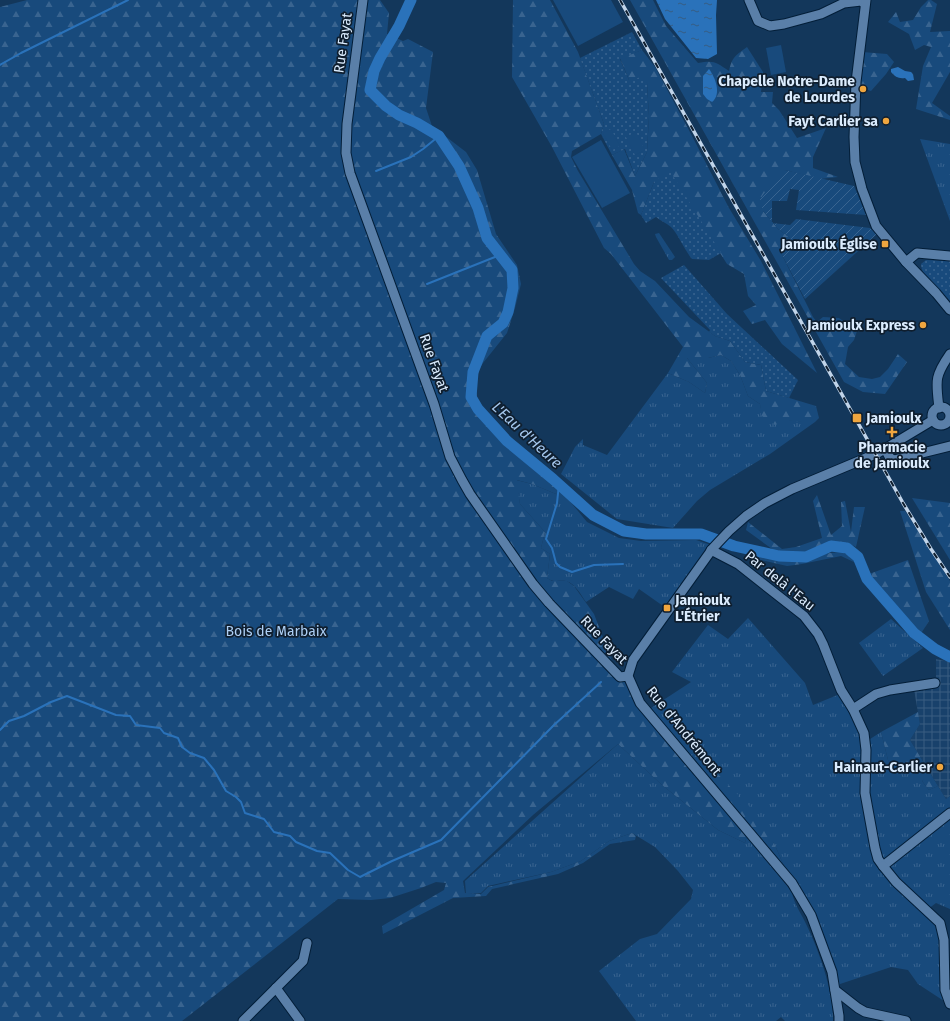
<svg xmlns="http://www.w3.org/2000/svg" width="950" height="1021" font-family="'Fira Sans',sans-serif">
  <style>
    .industrial { fill: url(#industrial-grid) }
    .grass { fill: url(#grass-tufts) }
    .forest { fill: url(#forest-firs) }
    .park { fill: url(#park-dots) }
    .garden { fill: url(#garden-furrows) }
    .pitch { fill: #184a7c }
    .water { fill: url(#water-ripples) }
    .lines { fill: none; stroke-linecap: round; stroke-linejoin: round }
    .stream { stroke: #2a72ba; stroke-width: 2 }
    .river { stroke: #2a72ba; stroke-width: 11 }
    .minor-casing { stroke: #031e38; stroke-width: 11 }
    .minor { stroke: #5a7fa8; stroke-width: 9 }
    .rail-casing { stroke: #c1d4e9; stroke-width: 3.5 }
    .rail { stroke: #0f1e2e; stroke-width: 2; stroke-dasharray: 6; stroke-linecap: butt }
    .poi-dot { fill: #f0a63f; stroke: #0f1e2e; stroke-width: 1.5 }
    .labels { text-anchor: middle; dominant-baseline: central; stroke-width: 3.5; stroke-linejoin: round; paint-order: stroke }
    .street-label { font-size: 14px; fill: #dbecfe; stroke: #0f1e2e }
    .poi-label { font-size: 14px; font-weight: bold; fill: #dbecfe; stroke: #0f1e2e; text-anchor: end }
    .park-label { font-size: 14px; fill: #adcff5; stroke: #0f1e2e }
    .water-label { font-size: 15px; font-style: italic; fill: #a4c6ec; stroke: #0f1e2e }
  </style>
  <defs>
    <pattern id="industrial-grid" width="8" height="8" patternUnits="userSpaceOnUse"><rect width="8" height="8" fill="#18416b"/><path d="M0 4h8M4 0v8" fill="none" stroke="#395d81"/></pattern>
    <pattern id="grass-tufts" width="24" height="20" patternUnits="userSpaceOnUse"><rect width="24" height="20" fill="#184a7c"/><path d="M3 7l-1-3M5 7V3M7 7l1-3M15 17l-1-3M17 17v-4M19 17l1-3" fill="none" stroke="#396490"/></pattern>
    <pattern id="forest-firs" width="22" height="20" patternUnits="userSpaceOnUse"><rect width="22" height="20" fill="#184a7c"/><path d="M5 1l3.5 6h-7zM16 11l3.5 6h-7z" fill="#396490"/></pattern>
    <pattern id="park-dots" width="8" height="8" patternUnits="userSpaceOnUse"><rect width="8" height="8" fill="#184a7c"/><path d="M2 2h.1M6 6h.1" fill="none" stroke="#396490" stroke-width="1.8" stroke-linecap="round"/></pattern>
    <pattern id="garden-furrows" width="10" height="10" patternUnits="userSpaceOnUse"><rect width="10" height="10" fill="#184a7c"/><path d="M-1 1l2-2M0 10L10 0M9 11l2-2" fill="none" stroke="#396490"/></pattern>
    <pattern id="water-ripples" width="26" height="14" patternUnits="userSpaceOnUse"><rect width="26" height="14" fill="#2a72ba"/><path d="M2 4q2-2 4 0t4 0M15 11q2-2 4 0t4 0" fill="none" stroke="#365c83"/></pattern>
  </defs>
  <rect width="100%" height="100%" fill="#13375b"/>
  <!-- industrial -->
  <polygon class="industrial" points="936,659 950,662 950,796 946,799 910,740 920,724 914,690 936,685"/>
  <!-- grass -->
  <g class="grass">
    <polygon points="920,139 950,144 950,221"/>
    <polygon points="659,233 675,257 672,260 669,260 656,237 655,234"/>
    <path d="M721,355L731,361L740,375L748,396L760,404L762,415C779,419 797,422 815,422L770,454L710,490L697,501L673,528L617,519L561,474L575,447L583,439V445L607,455L668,373L689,382L705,393L707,383L687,358H708Z"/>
    <path d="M516,480L532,484L556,494H564L587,522L619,538L641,541L696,540L711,545L666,608L639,589L633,599L609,587L586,602C581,595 575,583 566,581C558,580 554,583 547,578L550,554L541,548L545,532L520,504Z"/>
    <polygon points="748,618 805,683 813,705 840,694 863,732 874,850 937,925 942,939 944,1001 918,984 908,970 891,967 840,984 839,988 804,898 784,866 774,843 694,756 687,756 648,710 691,682 672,672 708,625 728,639"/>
    <polygon points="891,619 923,648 883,676 859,643"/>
    <polygon points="881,732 888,760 894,764 908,764 916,768 925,778 922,781 929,790 938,786 946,799 950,796 950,811 884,862 879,853 868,797 867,741"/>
    <path d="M618,744L662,785L718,830L745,843L746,839H749L792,892C794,905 802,914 807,926C819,951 834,993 833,1021H785L781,1017L776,1021H636L599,971L640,939L657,934L691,899L693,890L678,871L655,847L632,833L609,841L581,861L551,872L488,886L481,893L466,894L465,881Z"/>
    <polygon points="950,817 950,909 936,903 928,909 900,884 889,867"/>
  </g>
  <!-- forest -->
  <g class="forest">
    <polygon points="27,0 380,0 389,13 387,34 403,41 408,39 433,52 426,108 432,126 466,152 477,170 496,234 517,265 521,284 515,308 507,333 483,363 479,370 476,384 477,397 484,422 520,457 580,496 556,494 532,484 517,480 520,504 545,532 541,548 550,554 547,578 552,581 567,581 574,586 594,614 612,661 645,716 682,756 694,756 698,754 752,809 774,843 784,866 755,837 746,839 745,843 718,830 662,785 618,744 533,815 463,881 465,893 481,894 488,887 551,872 581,861 609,841 632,833 636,836 635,840 610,844 583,863 558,874 492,889 486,896 453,898 383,934 382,926 444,890 446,883 436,882 421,888 390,898 371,900 338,899 182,1021 0,1021 0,7"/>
    <polygon points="513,0 550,0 578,52 604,124 601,134 572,151 571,157 578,171 634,264 640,271 655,281 689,317 715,336 730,341 745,362 761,365 766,391 816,406 819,418 815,422 802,422 784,420 775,425 761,415 760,404 748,396 740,375 731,361 721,355 708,358 687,358 707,383 705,393 689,382 668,373 683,347 611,254 604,248 552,147 512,77"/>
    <path d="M630,0H653L666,26L698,63C714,60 716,62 729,71C732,57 736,55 747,47L763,72L761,92H773L772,103L779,110L797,138L826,128L813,157V168L838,177L820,179L785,170L763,211L778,229L790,238L781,253L813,317L817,322L823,317L839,318L857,331L854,340L848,347L845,364L859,377L872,379L880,377L888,369L898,354L907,362L885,394L863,392L844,382Z"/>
    <polygon points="928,0 931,0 937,4 930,32 950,31 950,72 932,103 950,116 950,120 916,109 923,66 931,47 924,45 915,50 909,34 888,22 896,12 900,22 913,20 921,7"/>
    <polygon points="642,50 655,67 691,134 729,208 761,261 817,373 782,344 765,320 752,324 743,311 756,305 748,296 744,274 727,264 703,226 654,182 641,215 638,213 632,190 612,155 624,149 635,176 647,152 649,116 647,83 629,80 620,58"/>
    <polygon points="862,52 887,54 894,62 886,74 871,91 860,87"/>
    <polygon points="817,495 831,535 842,526 841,502 845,501 851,532 854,507 865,507 856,547 846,542 847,550 822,548 804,554 779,554 746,530 748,522 782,549 796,547 822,538 813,501"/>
    <polygon points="912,498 950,503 950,560"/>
    <polygon points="900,511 905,511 950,581 950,630 926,592"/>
    <polygon points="842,552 858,560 856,563 841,556 802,564 787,566 756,559 755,555 790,561 830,553"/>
    <polygon points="908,560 929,621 920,635 882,594 869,574"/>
    <polygon points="918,712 920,724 910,740 938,786 929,790 922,781 924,778 916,768 913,770 908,764 894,764 888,760 881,732"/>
  </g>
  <!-- park -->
  <g class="park">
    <polygon points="632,32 642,50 620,59 629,80 642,77 647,83 649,116 647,152 635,176 625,149 612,155 601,134 604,124 580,58"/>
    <path d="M670,171L721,253L709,260L692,259C685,251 677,232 671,227C666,223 661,221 656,217L646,223L641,215L654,182Z"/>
    <path d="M926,260L950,261V305C941,295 921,277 921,264Z"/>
    <polygon points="684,265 727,314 798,380 789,398 766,391 761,365 745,362 730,341 715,336 709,332 710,330 661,278"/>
  </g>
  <!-- garden -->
  <polygon class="garden" points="785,170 854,186 866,215 796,210 799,190 790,189 787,201 772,201 772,223 790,225 796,219 870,228 877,234 805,299 781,253 785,241 790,238 778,229 763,211 760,199 779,173"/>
  <!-- pitch -->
  <g class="pitch">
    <polygon points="553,0 611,0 623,22 578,46"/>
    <polygon points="781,45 786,72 771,75 766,48"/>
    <polygon points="611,129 620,146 612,150 603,133"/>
    <polygon points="636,132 645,150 635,155 626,137"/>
    <polygon points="601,140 630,193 602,208 572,157"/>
  </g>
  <!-- water -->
  <g class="water">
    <polygon points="656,0 717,0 716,15 717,54 708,59 696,58 665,19"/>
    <path d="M898,67L905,71L911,72L913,74L914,80L908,81L905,78C899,79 895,77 891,72V69Z"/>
    <path d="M709,69C715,77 722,94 712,102L707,99L703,94V76Z"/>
  </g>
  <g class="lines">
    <!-- stream -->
    <g class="stream">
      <polyline points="0,65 21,53 128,0"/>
      <polyline points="376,171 411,157 423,149 439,136"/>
      <polyline points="427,284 500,255"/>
      <polyline points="559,484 557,503 546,539 552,548 556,563 560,567 572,572 594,565 623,564"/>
      <polyline points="0,730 9,721 24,716 51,702 67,696 116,715 130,716 136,725 160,728 164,733 178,738 182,747 190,753 204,758 214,770 226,791 236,797 241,802 245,813 264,819 274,832 290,836 296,842 317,851 330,853 348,870 360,877 392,861 441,840 553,726 601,682"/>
    </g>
    <!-- river -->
    <polyline class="river" points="411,0 399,26 380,58 374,71 370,90 386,106 399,115 417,123 439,136 459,166 478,208 487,238 512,270 513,288 508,312 503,323 487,336 473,372 471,397 478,409 507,441 553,479 593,515 624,531 646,534 701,534 734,546 779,556 806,557 831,546 847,548 858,557 867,579 914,633 935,649 950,657"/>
    <!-- minor casing -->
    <g class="minor-casing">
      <g id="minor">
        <polyline points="363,0 347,124 346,153 350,173 434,404 450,457 462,480 470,494 533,584 549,603 620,677 628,676"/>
        <polyline points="749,0 758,21 770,26 784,24 821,14 844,3 861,1 865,4"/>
        <polyline points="866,0 856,82 854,137 855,162 862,189 876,226 906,262 936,293 950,310"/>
        <polyline points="906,262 917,253 950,256"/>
        <circle cx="941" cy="416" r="9"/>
        <path d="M939,408C936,381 934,377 950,354"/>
        <polyline points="885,449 890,458 894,460 950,446"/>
        <polyline points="711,550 738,564 804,616 818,634 823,644 841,690 853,709 876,694 890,690 935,683"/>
        <polyline points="853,709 864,733 866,750 865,793 875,848 878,859 883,866 950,813"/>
        <polyline points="883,866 896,882 940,923 944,940 945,990 950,1004"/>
        <polyline points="276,988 300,1021"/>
        <polyline points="835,990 858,1008 865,1012 906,1021"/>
        <polyline points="243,1021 303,961 307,943"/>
        <polyline points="839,1021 839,1016 832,972 811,915 792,883 640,703 628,676 633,660 713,548 729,531 746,516 765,503 792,489 878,453 933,420"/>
      </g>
    </g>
    <!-- minor -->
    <use href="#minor" class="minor"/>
    <!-- rail casing -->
    <g class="rail-casing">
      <polyline id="rail" points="620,0 903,503 931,549 950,577"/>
    </g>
    <!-- rail -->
    <use href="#rail" class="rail"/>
  </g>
  <!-- markers -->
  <g class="poi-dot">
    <circle cx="863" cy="89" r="4"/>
    <circle cx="886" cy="121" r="4"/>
    <rect x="881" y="240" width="8" height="8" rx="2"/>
    <circle cx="923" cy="325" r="4"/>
    <rect x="852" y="413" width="10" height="10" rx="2"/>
    <path d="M890 426h4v4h4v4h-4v4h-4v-4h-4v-4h4z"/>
    <rect x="663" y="604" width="8" height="8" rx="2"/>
    <circle cx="940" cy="767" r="4"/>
  </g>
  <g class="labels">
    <!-- street labels -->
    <g class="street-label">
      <text transform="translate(343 43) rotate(-82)">Rue Fayat</text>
      <text transform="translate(434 363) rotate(70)">Rue Fayat</text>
      <text transform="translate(780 581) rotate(39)">Par delà l'Eau</text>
      <text transform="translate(604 640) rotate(46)">Rue Fayat</text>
      <text transform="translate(684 731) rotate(51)">Rue d'Andrémont</text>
    </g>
    <!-- poi labels -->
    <g class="poi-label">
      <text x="855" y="81">Chapelle Notre-Dame<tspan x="855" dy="16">de Lourdes</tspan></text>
      <text x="878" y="121">Fayt Carlier sa</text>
      <text x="877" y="244">Jamioulx Église</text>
      <text x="915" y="325">Jamioulx Express</text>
      <text x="866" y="418" text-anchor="start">Jamioulx</text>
      <text x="892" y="447" text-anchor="middle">Pharmacie<tspan x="892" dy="16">de Jamioulx</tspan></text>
      <text x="675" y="600" text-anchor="start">Jamioulx<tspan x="675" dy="16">L'Étrier</tspan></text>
      <text x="932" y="767">Hainaut-Carlier</text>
    </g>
    <!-- park labels -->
    <g class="park-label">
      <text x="276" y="631">Bois de Marbaix</text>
    </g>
    <!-- water labels -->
    <g class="water-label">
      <text transform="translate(527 435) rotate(43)">L'Eau d'Heure</text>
    </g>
  </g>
</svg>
